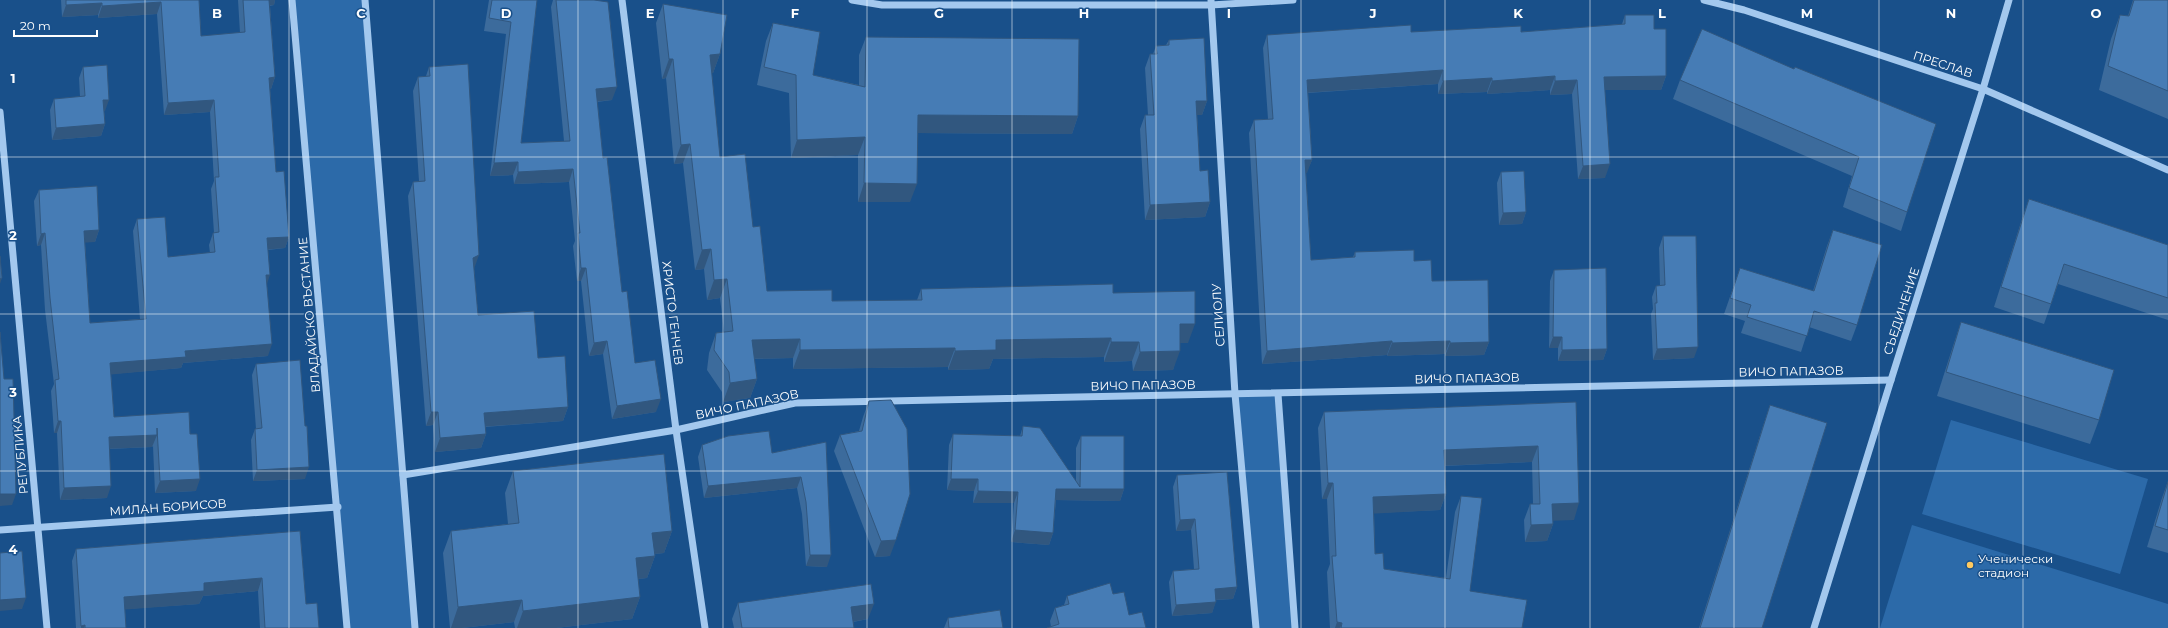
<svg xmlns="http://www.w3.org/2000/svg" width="2168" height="628" font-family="Montserrat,sans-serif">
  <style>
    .green { fill: #2c6aa9 }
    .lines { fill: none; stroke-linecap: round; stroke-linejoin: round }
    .minor { stroke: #a3c8ee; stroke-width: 7 }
    .wall { fill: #3c6b9c }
    .shaded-wall { fill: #31577f }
    .building { fill: #467cb5; stroke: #31577f }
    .grid { fill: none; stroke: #fff; stroke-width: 1; stroke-opacity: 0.55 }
    .poi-dot { fill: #ffca60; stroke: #19508a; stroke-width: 1.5 }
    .labels { text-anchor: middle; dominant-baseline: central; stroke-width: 3; stroke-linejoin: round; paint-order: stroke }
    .street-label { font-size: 12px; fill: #fff; stroke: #19508a }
    .poi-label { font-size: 12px; fill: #fff; stroke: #19508a; text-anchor: start }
    .grid-label { font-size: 13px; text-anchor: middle; font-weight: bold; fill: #fff; stroke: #19508a; stroke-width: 3; stroke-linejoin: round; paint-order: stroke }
  </style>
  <rect width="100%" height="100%" fill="#19508a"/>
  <!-- green -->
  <g class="green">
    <polygon points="292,0 365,0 415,628 347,628"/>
    <polygon points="1235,394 1278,394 1295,628 1256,628"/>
    <polygon points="1951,420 2148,479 2120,574 1922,514"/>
    <polygon points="1912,525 2168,604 2168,628 1880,628"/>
  </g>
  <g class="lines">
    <!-- minor -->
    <g class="minor">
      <polyline points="292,0 347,628"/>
      <polyline points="365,0 415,628"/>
      <polyline points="622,0 676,430 705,628"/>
      <polyline points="852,0 882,5 1211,5 1293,0"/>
      <polyline points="1211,0 1235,394 1256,628"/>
      <polyline points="1704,0 1744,10 1983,89 2168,170"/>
      <polyline points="0,112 47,628"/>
      <polyline points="1278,394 1295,628"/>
      <polyline points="403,475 676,430 795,403 1891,380"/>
      <polyline points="0,530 338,507"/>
      <polyline points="1814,628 1891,380 1983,89 2009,0"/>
    </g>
  </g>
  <!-- wall -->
  <g class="wall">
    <polygon points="61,0 199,0 201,36 240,33 238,0 275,0 274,5 270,6 275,77 271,89 270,89 276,172 289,237 285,248 268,250 267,284 268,356 183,363 181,368 111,374 114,417 190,434 196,491 155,493 153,446 152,447 109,449 107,498 60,500 57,433 54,433 51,391 54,384 45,310 41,245 37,246 34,201 39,190 99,230 95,242 85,242 90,323 140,319 133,231 137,219 168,257 210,253 209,245 213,233 214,233 211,189 214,181 210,112 164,115 157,14 98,18 98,15 62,17"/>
    <polygon points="489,0 537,0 521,143 564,141 551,7 553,0 594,0 612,100 597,102 603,158 622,292 635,363 656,412 612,419 603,354 589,356 581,281 577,281 573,246 575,241 569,182 514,184 513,175 490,176 506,34 484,31"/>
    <polygon points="2133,0 2168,0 2168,119 2099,90 2111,39 2120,15 2128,16"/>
    <polygon points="663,4 720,54 713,73 711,73 720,157 753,227 767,291 832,301 917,300 921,289 1113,293 1188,343 1180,343 1173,370 1133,371 1132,361 1104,362 1104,357 993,359 989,369 948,370 948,367 793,369 793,358 754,359 757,379 750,398 723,402 722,392 707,370 709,353 716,333 724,332 720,298 707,300 704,269 695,270 683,163 674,164 666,78 662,79 656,23"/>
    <polygon points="1625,15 1654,29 1666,76 1661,90 1605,90 1605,178 1578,179 1572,94 1550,95 1550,90 1487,94 1487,92 1438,94 1438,84 1308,93 1312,160 1306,173 1311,260 1353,257 1355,252 1414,261 1489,342 1484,355 1445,356 1445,354 1387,356 1387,355 1262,364 1249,133 1254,120 1268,119 1263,48 1267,35 1411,32 1521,32 1622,24"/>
    <polygon points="773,23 813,75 859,85 859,55 866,37 1078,116 1072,134 918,133 910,202 858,202 858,155 791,158 789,93 757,85 766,41"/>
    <polygon points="1169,40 1207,101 1202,115 1197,115 1200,171 1210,202 1205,217 1145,220 1140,129 1145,115 1148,115 1145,68 1150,54 1153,54 1156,46 1166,45"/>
    <polygon points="83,67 105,111 104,111 105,124 101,136 52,140 50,110 54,99 80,97 79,78"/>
    <polygon points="429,67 474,269 478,315 538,358 568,407 563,421 485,427 486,434 481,448 435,452 433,425 426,426 408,196 413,182 419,181 413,91 418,77 426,76"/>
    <polygon points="1794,69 1907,212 1901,231 1843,207 1852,176 1673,99 1680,80"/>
    <polygon points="1501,172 1526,212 1522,224 1499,225 1497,183"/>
    <polygon points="2029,199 2168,245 2168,320 2058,284 2044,324 1994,307 2022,219"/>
    <polygon points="1833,230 1857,325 1851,341 1809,327 1801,352 1741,333 1745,321 1724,314 1740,268 1813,291 1827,246"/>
    <polygon points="1663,236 1694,358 1653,360 1651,314 1653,309 1652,297 1656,286 1660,286 1659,248"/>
    <polygon points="1554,270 1607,349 1603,360 1558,361 1558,348 1549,348 1550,281"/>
    <polygon points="1961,322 2099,420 2090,444 1937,396 1953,346"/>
    <polygon points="256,364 305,426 305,479 253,481 251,440 255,429 256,429 252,375"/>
    <polygon points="869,401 890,556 875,557 834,451 840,435 859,431 863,417"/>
    <polygon points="1576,402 1574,520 1552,520 1553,524 1547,541 1525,542 1524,520 1530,504 1533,504 1532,462 1445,466 1446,494 1440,510 1374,513 1375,554 1384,569 1446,578 1455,512 1461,496 1470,591 1522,628 1330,628 1327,572 1330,564 1327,499 1322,499 1318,428 1324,412"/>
    <polygon points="1770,405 1762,628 1699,628 1762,429"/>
    <polygon points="1023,426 1076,481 1076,448 1081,436 1124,489 1120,501 1056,500 1053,533 1049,545 1011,542 1014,503 973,503 974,491 947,490 949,445 953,434 1020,436"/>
    <polygon points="826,442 827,567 806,566 802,514 797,488 704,498 698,457 702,445 772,453"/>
    <polygon points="513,471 672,531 664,553 655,554 655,556 647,578 638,579 640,597 632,619 556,628 515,628 514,622 462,628 450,628 443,553 451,531 508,524 505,493"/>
    <polygon points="1177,475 1237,587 1233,599 1216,600 1212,613 1172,616 1169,582 1173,571 1194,569 1191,530 1176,531 1173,487"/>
    <polygon points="2168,481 2168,553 2147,547 2162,498"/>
    <polygon points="300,531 306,604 319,628 260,628 258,591 203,596 199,604 125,609 126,628 76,628 72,561 76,549"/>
    <polygon points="1113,594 1129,615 1146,628 1051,627 1050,621 1055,608 1064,605 1067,596"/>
    <polygon points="738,603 868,619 853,622 854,628 734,628 732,619"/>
    <polygon points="948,618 1003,628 944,628"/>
  </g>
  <!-- shaded-wall -->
  <g class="shaded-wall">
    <polygon points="267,0 275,0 274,5 265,6"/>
    <polygon points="161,2 157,14 98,18 102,6"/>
    <polygon points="102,3 98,15 62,17 66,5"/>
    <polygon points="720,54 713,73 702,74 710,55"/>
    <polygon points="669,59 673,59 666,78 662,79"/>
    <polygon points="1443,70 1438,84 1302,93 1307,80"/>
    <polygon points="1555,76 1550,90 1487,94 1492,81"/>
    <polygon points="1666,76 1661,90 1599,90 1604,77"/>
    <polygon points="275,77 271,89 265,90 269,78"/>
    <polygon points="1492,78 1487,92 1438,94 1443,81"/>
    <polygon points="1577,80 1572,94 1550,95 1555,81"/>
    <polygon points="617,87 612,100 591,102 596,89"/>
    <polygon points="103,100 109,100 105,111 99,111"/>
    <polygon points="214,100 210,112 164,115 168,103"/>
    <polygon points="1196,101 1207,101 1202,115 1191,115"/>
    <polygon points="918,115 1078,116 1072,134 911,133"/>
    <polygon points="105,124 101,136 52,140 56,128"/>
    <polygon points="865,137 858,155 791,158 797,140"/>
    <polygon points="690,144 683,163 674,164 681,145"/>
    <polygon points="1305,160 1312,160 1307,173 1301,174"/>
    <polygon points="518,162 513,175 490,176 494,163"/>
    <polygon points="1610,164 1605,178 1578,179 1583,166"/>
    <polygon points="573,169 569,182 514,184 518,172"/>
    <polygon points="864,183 917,184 910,202 858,202"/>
    <polygon points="1210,202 1205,217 1145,220 1150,205"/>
    <polygon points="1526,212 1522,224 1499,225 1503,213"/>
    <polygon points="99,230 95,242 80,243 84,231"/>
    <polygon points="45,233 41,245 37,246 41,234"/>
    <polygon points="289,237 285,248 262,250 267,238"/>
    <polygon points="711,249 704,269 695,270 702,250"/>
    <polygon points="479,255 474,269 473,258"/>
    <polygon points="581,268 586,268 581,281 577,281"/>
    <polygon points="266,275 270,275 266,287"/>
    <polygon points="2,278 0,284 0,279"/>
    <polygon points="727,279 720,298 707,300 714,280"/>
    <polygon points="1180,324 1195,324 1188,343 1173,343"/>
    <polygon points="1553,337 1562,337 1558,348 1549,348"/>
    <polygon points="1111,338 1104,357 993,359 989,369 948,370 955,351 996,340"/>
    <polygon points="800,339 793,358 745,359 752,340"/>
    <polygon points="607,341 603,354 589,356 594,343"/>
    <polygon points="1392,341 1387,355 1262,364 1267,351"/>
    <polygon points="1450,341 1445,354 1387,356 1392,343"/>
    <polygon points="1111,342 1139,342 1132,361 1104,362"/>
    <polygon points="1489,342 1484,355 1445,356 1450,343"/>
    <polygon points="272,344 268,356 183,363 181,368 106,375 110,363 185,351"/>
    <polygon points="1698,347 1694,358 1653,360 1657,349"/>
    <polygon points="955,348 948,367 793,369 800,350"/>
    <polygon points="1607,349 1603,360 1558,361 1562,350"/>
    <polygon points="1180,351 1173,370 1133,371 1140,352"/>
    <polygon points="757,379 750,398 723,402 730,383"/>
    <polygon points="661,399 656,412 612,419 617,406"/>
    <polygon points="568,407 563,421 479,427 484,413"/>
    <polygon points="431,412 438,412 433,425 426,426"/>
    <polygon points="58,421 61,421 57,433 54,433"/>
    <polygon points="486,434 481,448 435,452 440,438"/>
    <polygon points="157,435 152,447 104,449 109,437"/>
    <polygon points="1538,446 1532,462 1438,466 1444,450"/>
    <polygon points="309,467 305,479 253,481 257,470"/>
    <polygon points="801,477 797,488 704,498 708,486"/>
    <polygon points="200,479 196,491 155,493 160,481"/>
    <polygon points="951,479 978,479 974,491 947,490"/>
    <polygon points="1328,483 1333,483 1327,499 1322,499"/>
    <polygon points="111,486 107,498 60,500 64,488"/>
    <polygon points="1056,489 1124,489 1120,501 1052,500"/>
    <polygon points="978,491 1018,492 1014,503 973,503"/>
    <polygon points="0,494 16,494 12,505 0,506"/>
    <polygon points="1446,494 1440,510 1367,514 1373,497"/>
    <polygon points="1579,503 1574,520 1546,521 1552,504"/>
    <polygon points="1195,519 1191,530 1176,531 1180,520"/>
    <polygon points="1553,524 1547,541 1525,542 1531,525"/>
    <polygon points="1015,530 1053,533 1049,545 1011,542"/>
    <polygon points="672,531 664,553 644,555 652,533"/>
    <polygon points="896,540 890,556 875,557 881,541"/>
    <polygon points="810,555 831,555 827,567 806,566"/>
    <polygon points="655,556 647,578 628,580 636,558"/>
    <polygon points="262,578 258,591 203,596 199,604 119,610 124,597 204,583"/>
    <polygon points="1237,587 1233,599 1211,600 1215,589"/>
    <polygon points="640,597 632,619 556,628 517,628 523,611"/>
    <polygon points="26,598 22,609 0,611 0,600"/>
    <polygon points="522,600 514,622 462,628 451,628 458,607"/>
    <polygon points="1216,602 1212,613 1172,616 1176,605"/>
    <polygon points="874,604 868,619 845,623 851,607"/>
    <polygon points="1337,622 1342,623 1340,628 1335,628"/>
    <polygon points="85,625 84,628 81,628 81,626"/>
  </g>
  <!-- building -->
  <g class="building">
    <polygon points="66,0 199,0 201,36 245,32 243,0 269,0 275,77 269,78 276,172 284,171 289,237 267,238 270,275 266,275 272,344 185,351 186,357 110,363 114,417 189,412 190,434 197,434 200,479 160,481 157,428 157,435 109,437 111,486 64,488 61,421 58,421 55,380 59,379 50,298 45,233 41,234 39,190 97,186 99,230 84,231 90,323 146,319 137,219 165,217 168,257 215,252 213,233 219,232 215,177 219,177 214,100 168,103 161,2 102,6 102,3 66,5"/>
    <polygon points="492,0 537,0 521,143 570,141 556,0 594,0 608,2 617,87 596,89 603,158 607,157 622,292 627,291 635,363 655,360 661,399 617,406 607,341 594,343 586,268 581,268 578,233 580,233 573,169 518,172 518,162 494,163 511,22 489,18"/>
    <polygon points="2134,0 2168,0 2168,91 2108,66 2120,15 2129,16"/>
    <polygon points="663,4 727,15 720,54 710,55 720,157 745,154 753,227 760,226 767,291 832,290 832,301 922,300 921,289 1113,284 1113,293 1195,291 1195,324 1180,324 1180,351 1140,352 1139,342 1111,342 1111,338 996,340 996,350 955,351 955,348 800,350 800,339 752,340 757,379 730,383 729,372 714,350 716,333 733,331 727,279 714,280 711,249 702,250 690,144 681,145 673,59 669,59"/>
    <polygon points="1625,15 1654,15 1654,29 1666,29 1666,76 1604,77 1610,164 1583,166 1577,80 1555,81 1555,76 1492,81 1492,78 1443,81 1443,70 1307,80 1312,160 1305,160 1311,260 1355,257 1355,252 1414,250 1414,261 1431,260 1432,281 1488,280 1489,342 1450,343 1450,341 1392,343 1392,341 1267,351 1254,120 1273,119 1267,35 1411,25 1411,32 1521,26 1521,32 1625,24"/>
    <polygon points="773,23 820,32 813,75 865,87 866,37 1079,39 1078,116 918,115 917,184 864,183 865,137 797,140 796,75 764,67"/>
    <polygon points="1702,29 1794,69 1795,67 1936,124 1907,212 1849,188 1859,157 1680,80"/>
    <polygon points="1204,38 1207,101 1196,101 1200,171 1208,170 1210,202 1150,205 1145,115 1154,115 1150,54 1157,54 1156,46 1169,45 1169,40"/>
    <polygon points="468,64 479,255 473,258 478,315 534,311 538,358 565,356 568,407 484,413 486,434 440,438 438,412 431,412 413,182 425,181 418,77 430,76 429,67"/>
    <polygon points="107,65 109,100 103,100 105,124 56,128 54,99 85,96 83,67"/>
    <polygon points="1524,171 1526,212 1503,213 1501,172"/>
    <polygon points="2029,199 2168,245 2168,298 2064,264 2051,304 2001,287"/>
    <polygon points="1833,230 1882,245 1857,325 1814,311 1807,336 1747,317 1751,305 1730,298 1740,268 1814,291"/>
    <polygon points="1663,236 1696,236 1698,347 1657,349 1655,303 1657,303 1656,286 1665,285"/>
    <polygon points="0,256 2,278 0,279"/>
    <polygon points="1606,268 1607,349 1562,350 1562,337 1553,337 1554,270"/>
    <polygon points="1961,322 2114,370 2099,420 1946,372"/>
    <polygon points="0,332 4,379 13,379 16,494 0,494"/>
    <polygon points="300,360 305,426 307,426 309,467 257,470 255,429 262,428 256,364"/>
    <polygon points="891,400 907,429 910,494 896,540 881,541 840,435 862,431 869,401"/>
    <polygon points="1576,402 1579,503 1552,504 1553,524 1531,525 1530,504 1540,504 1538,446 1444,450 1446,494 1373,497 1375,554 1383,553 1384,569 1450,579 1461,496 1482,498 1470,591 1527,600 1522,628 1341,628 1342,623 1337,622 1332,556 1336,556 1333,483 1328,483 1324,412"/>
    <polygon points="1770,405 1827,423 1762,628 1700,628"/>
    <polygon points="1023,426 1040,428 1080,487 1081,436 1124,436 1124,489 1056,489 1053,533 1015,530 1018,492 978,491 978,479 951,479 953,434 1022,436"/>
    <polygon points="769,431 772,453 826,442 831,555 810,555 806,502 801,477 708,486 702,445 728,436"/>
    <polygon points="664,454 672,531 652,533 655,556 636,558 640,597 523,611 522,600 458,607 451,531 519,523 513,471"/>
    <polygon points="1227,472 1237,587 1215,589 1216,602 1176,605 1173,571 1199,569 1195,519 1180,520 1177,475"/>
    <polygon points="2168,482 2168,530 2155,526"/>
    <polygon points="300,531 306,604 317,603 319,628 265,628 262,578 204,583 204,591 124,597 126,628 85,628 85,625 81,626 76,549"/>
    <polygon points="22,551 26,598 0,600 0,553"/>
    <polygon points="1110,583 1113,594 1124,592 1129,615 1142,612 1146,628 1047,628 1059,624 1055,608 1069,604 1067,596"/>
    <polygon points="871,584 874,604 851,607 854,628 742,628 738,603"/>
    <polygon points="1000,610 1003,628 949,628 948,618"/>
  </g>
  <!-- grid -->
  <path class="grid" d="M145,0V628M289,0V628M434,0V628M578,0V628M723,0V628M867,0V628M1012,0V628M1156,0V628M1301,0V628M1445,0V628M1590,0V628M1734,0V628M1879,0V628M2023,0V628M0,157H2168M0,314H2168M0,471H2168"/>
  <!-- markers -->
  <circle class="poi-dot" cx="1970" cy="565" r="4"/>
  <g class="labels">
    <!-- street labels -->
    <g class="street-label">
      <text transform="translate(1943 64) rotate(18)">ПРЕСЛАВ</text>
      <text transform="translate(1901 311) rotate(-72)">СЪЕДИНЕНИЕ</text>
      <text transform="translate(673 313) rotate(83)">ХРИСТО ГЕНЧЕВ</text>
      <text transform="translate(309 315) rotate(-95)">ВЛАДАЙСКО ВЪСТАНИЕ</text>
      <text transform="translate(1218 315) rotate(-94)">СЕЛИОЛУ</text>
      <text transform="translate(1791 371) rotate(-1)">ВИЧО ПАПАЗОВ</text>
      <text transform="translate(1467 378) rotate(-1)">ВИЧО ПАПАЗОВ</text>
      <text transform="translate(1143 385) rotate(-1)">ВИЧО ПАПАЗОВ</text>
      <text transform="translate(747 404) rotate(-12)">ВИЧО ПАПАЗОВ</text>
      <text transform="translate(20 455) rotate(-95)">РЕПУБЛИКА</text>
      <text transform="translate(168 507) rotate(-4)">МИЛАН БОРИСОВ</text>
    </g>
    <!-- poi labels -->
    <g class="poi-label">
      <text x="1978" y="558">Ученически<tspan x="1978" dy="14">стадион</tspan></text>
    </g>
  </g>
  <g class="grid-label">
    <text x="217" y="18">B</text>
    <text x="361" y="18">C</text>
    <text x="506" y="18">D</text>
    <text x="650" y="18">E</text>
    <text x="795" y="18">F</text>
    <text x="939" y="18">G</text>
    <text x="1084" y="18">H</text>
    <text x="1229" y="18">I</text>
    <text x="1373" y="18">J</text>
    <text x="1518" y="18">K</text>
    <text x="1662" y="18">L</text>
    <text x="1807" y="18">M</text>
    <text x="1951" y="18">N</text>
    <text x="2096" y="18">O</text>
    <text x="13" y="83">1</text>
    <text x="13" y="240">2</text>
    <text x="13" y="397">3</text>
    <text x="13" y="554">4</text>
  </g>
  <!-- scale -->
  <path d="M14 30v6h83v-6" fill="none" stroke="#ffffff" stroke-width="2"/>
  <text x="20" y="30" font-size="12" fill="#ffffff" stroke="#19508a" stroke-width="3" paint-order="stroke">20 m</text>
</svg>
